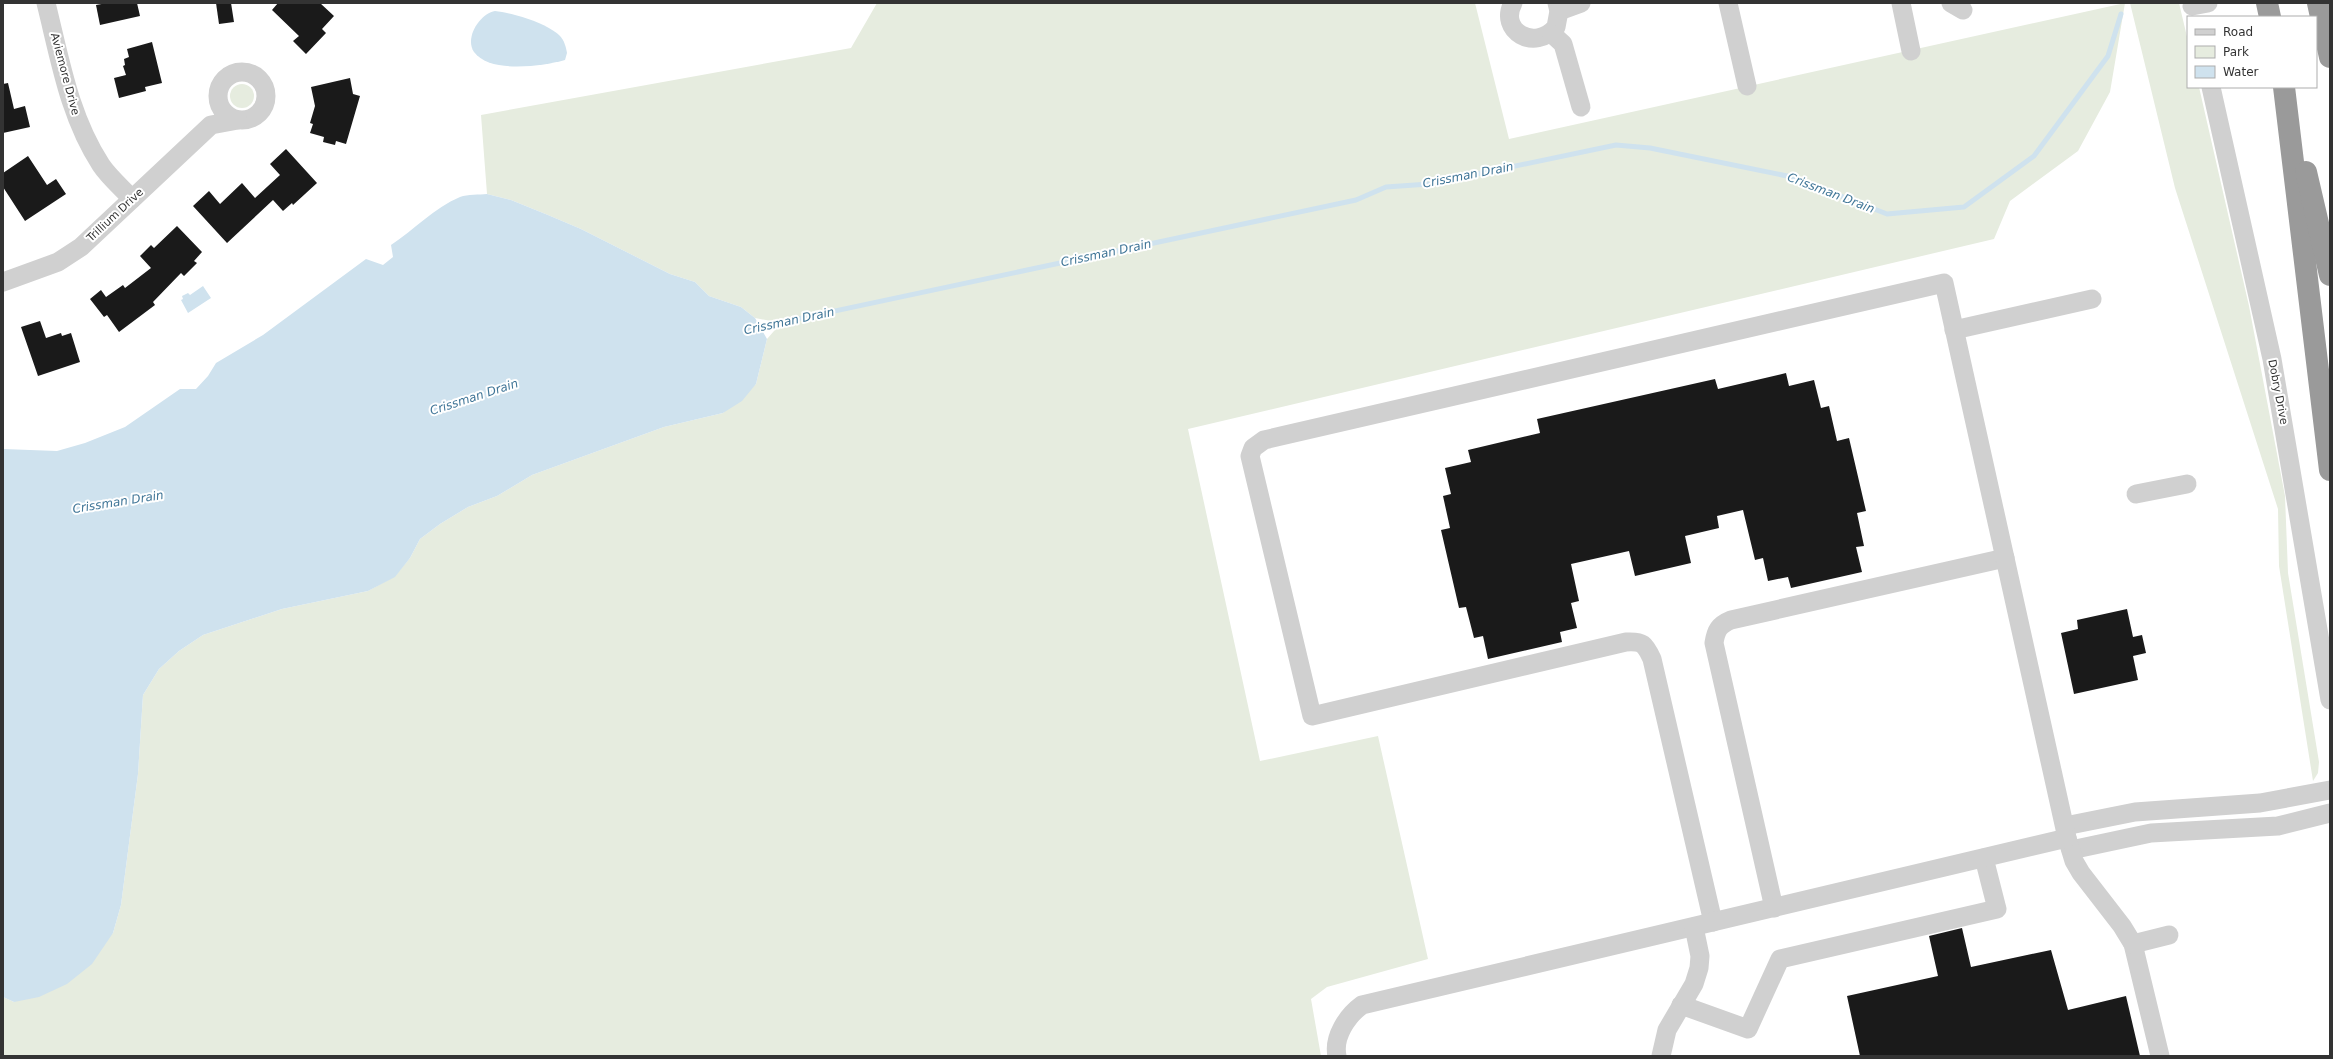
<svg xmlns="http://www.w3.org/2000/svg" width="2333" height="1059" font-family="'DejaVu Sans',sans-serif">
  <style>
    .green { fill: #e6ecdf }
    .water { fill: #cfe2ee }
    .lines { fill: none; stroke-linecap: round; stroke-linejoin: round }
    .stream { stroke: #cfe2ee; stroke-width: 5 }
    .building { fill: #1a1a1a }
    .minor { stroke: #d0d0d0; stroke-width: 19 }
    .highway { stroke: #9a9a9a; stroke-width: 22 }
    .labels { text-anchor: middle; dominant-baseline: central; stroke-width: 4; stroke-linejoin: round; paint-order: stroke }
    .street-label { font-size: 11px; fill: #333; stroke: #fff }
    .water-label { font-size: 12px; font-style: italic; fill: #3f7597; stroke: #fff }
  </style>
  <rect width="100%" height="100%" fill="#fff"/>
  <!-- green -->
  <g class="green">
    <polygon points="877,3 1475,3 1509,139 2125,3 2110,92 2078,151 2010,201 1994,239 1188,429 1260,761 1378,736 1428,959 1327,987 1311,999 1321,1056 3,1056 3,997 14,1002 113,933 121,905 138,774 143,695 159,669 179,651 203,635 282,609 368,591 395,576 410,558 420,539 440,524 468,507 497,496 532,475 664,427 723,413 756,384 767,339 781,323 755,318 741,307 709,296 695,282 670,274 581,229 548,215 511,200 487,194 481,115 851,48"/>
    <polygon points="2130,3 2179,3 2188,41 2188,87 2199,87 2249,306 2285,496 2288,573 2319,762 2318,773 2313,781 2279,566 2278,509 2175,188"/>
    <circle cx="242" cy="96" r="12"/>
  </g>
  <!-- water -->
  <g class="water">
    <path d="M495,11C513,13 547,23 560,36C564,40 566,47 567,53L565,60C543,66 490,74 474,52C464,37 481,13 495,11Z"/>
    <path d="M487,194L511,200L548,215L581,229L670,274L695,282L709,296L741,307L755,318L767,339L756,384L742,401L723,413L664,427L532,475L497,496L468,507L440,524L420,539L410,558L395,577L368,591L282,609L203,635L179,651L159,669L143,695L138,774L121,905L113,933L92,964L67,984L39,997L14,1002L3,997V449L57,451L85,443L125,427L180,389H196L208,376L216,363L263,335L366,259L383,265L393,257L391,245C414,230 434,208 460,197C468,194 479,195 487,194Z"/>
    <polygon points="203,286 211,298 188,313 181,300 183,299 182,296 188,293 190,295"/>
  </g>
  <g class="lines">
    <!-- stream -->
    <polyline class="stream" points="755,328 1356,200 1386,187 1429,184 1616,145 1650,148 1792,177 1887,214 1964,207 2034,156 2108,56 2121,14"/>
  </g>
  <!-- building -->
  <g class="building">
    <polygon points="107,3 137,3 140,16 100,25 96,5"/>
    <polygon points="216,3 231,3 234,22 219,24"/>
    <polygon points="278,3 320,3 334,16 322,29 326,33 306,54 293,41 299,36 272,10"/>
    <polygon points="152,42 162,83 145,87 146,91 119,98 114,78 126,75 123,66 125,65 124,59 129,57 127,49"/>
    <polygon points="350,78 353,94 360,96 346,144 336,141 335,145 323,142 324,137 310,133 313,124 310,123 315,106 311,87"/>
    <polygon points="8,83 14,109 25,106 30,127 3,133 3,84"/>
    <polygon points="286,149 317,183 293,205 292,203 283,211 273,200 227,243 193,206 209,191 220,204 242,183 255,198 280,175 270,164"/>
    <polygon points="28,156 47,185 56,179 66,194 25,221 3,187 3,173"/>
    <polygon points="177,226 202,252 194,261 197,263 184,276 181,273 153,302 155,305 119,332 107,315 104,317 90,299 101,290 106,297 123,285 125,288 151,268 140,256 151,245 154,248"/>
    <polygon points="40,321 46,338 61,333 62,336 71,333 80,362 38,376 21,327"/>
    <polygon points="1786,373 1789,386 1814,380 1821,408 1829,406 1837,441 1849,438 1866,511 1857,513 1864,546 1856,547 1862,572 1791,588 1788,577 1768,581 1763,558 1755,560 1743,510 1717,516 1719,528 1685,536 1691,563 1635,576 1629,551 1571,564 1579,601 1571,603 1577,628 1560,632 1562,642 1488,659 1483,636 1474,638 1466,607 1459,608 1441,530 1450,528 1443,496 1451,494 1445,468 1471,462 1468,450 1540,433 1537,419 1715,379 1718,389"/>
    <polygon points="2127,609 2133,637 2142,635 2146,653 2133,656 2138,680 2074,694 2061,633 2078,629 2077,620"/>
    <polygon points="1962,928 1971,967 2051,950 2068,1010 2126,996 2140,1056 1860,1056 1847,996 1938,976 1929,936"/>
  </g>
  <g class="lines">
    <!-- minor -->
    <g class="minor">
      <path d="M46,3C60,59 69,116 101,165C109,177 122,188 132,199"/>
      <path d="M1513,3C1498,31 1535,52 1556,27L1559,11L1557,3"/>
      <polyline points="1728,3 1747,86"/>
      <polyline points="1901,3 1911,51"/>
      <polyline points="1951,3 1963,10"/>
      <polyline points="2192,6 2208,3"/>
      <polyline points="1559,11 1581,3"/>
      <polyline points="1551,33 1563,44 1581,107"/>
      <circle cx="242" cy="96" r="24"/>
      <polyline points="2211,87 2272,359 2330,700"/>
      <polyline points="3,282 58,262 81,247 211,125 238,120"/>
      <polyline points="1954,330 2092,299"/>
      <polyline points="2136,494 2187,484"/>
      <polyline points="2065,826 2135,812 2260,803 2330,790"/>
      <polyline points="2071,850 2151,833 2278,826 2330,813"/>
      <path d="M1774,908L1714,643C1716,630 1719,625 1731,620L2005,558"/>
      <path d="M1713,922L1652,659C1645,644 1643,641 1626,642L1312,716L1250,456L1253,448L1264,440L1944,283L2067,838L2074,861L2081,873L2122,926L2133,944L2160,1056"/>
      <polyline points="2133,944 2169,935"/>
      <polyline points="1681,1005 1748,1029 1780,959 1997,909 1984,858"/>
      <path d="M1337,1056C1333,1037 1347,1016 1362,1005L2067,838"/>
      <polyline points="1661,1056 1667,1030 1694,984 1699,968 1700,956 1694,927"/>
    </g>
    <!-- highway -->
    <g class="highway">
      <polyline points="2267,3 2270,17"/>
      <polyline points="2318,3 2330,57"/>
      <polyline points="2284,87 2330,470"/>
      <polyline points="2306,172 2330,275"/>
    </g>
  </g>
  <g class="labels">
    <!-- street labels -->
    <g class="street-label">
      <text transform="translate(65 74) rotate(75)">Aviemore Drive</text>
      <text transform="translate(115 215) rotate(-43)">Trillium Drive</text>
      <text transform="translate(2278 392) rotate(79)">Dobry Drive</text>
    </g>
    <!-- water labels -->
    <g class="water-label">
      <text transform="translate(1468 175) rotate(-11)">Crissman Drain</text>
      <text transform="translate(1831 193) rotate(21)">Crissman Drain</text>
      <text transform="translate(1106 253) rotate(-12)">Crissman Drain</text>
      <text transform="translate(789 321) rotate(-12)">Crissman Drain</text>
      <text transform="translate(474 397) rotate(-18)">Crissman Drain</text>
      <text transform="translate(118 502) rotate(-9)">Crissman Drain</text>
    </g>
  </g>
  <!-- border -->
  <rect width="2333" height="1059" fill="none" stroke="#333333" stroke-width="8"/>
  <!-- legend -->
  <rect x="2187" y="16" width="130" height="72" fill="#ffffff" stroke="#adadad"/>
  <rect x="2195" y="29" width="20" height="6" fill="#d0d0d0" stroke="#adadad"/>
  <text x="2223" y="36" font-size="12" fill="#333333">Road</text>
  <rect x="2195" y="46" width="20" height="12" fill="#e6ecdf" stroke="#adadad"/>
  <text x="2223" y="56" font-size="12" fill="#333333">Park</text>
  <rect x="2195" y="66" width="20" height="12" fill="#cfe2ee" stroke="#adadad"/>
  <text x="2223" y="76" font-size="12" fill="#333333">Water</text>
</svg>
